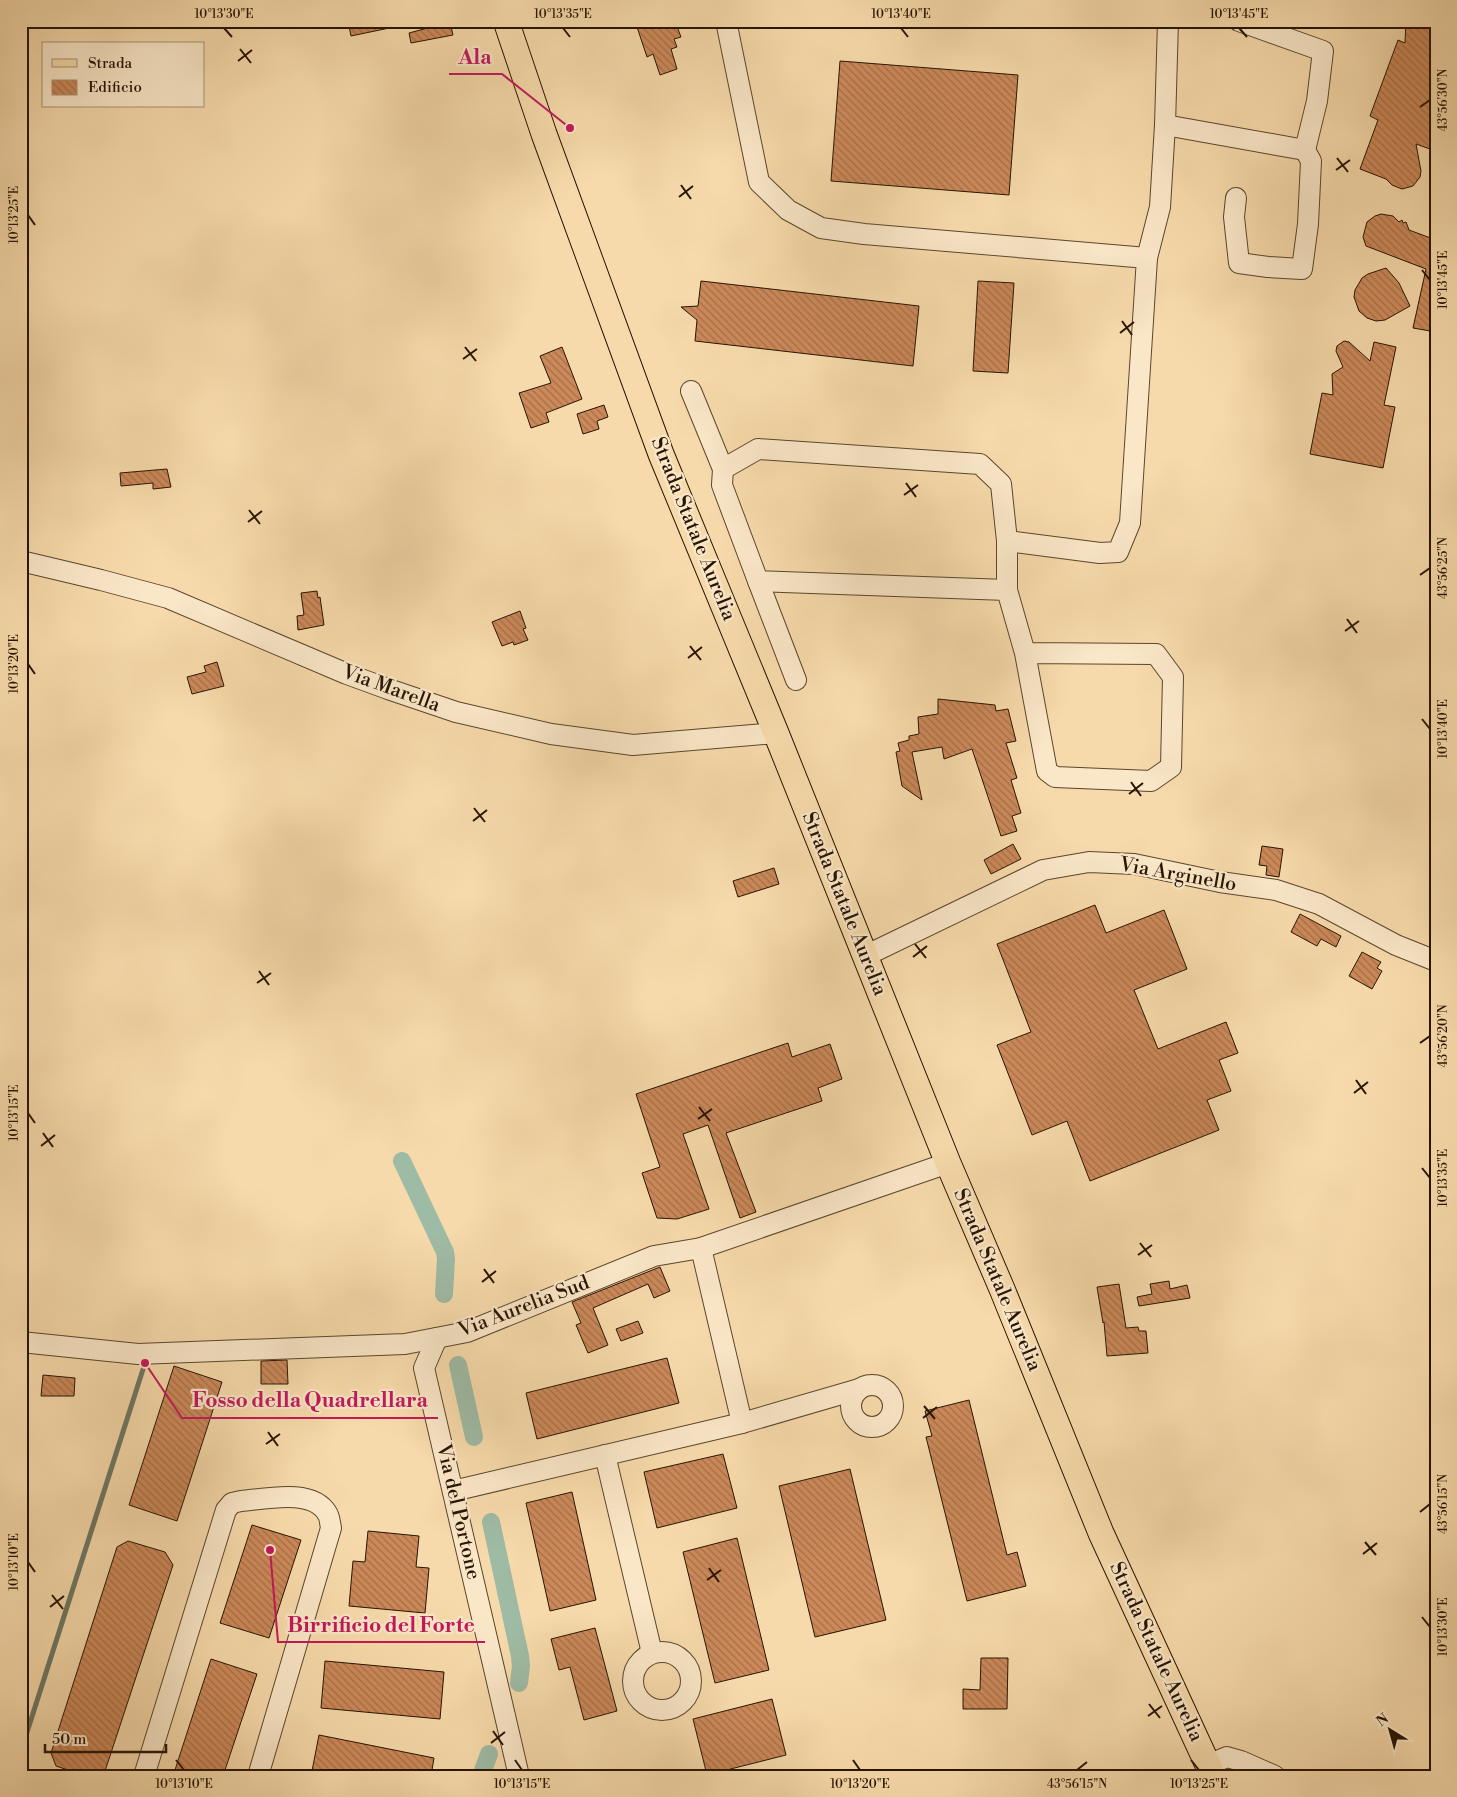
<svg xmlns="http://www.w3.org/2000/svg" width="1457" height="1797" font-family="'Libre Bodoni',serif">
  <style>
    .lines { fill: none; stroke-linecap: round; stroke-linejoin: round }
    .stream { stroke: #6e7864; stroke-width: 5 }
    .canal { stroke: #9ebba5; stroke-width: 18 }
    .building { fill: url(#building-back-hatch); stroke: #271402 }
    .minor-casing { stroke: #5b462c; stroke-width: 22 }
    .major-casing { stroke: #271402; stroke-width: 27 }
    .minor { stroke: #fae7c8; stroke-width: 20 }
    .major { stroke: #f7daab; stroke-width: 25 }
    .ticks { fill: none; stroke: #271402; stroke-width: 2 }
    .labels { text-anchor: middle; dominant-baseline: central; stroke-width: 4.5; stroke-linejoin: round; paint-order: stroke }
    .street-label { font-size: 20px; fill: #271402; stroke: #fae7c8 }
    .leader { fill: none; stroke: #c2185b; stroke-width: 2 }
    .callout-dot { fill: #c2185b; stroke: #fae7c8; stroke-width: 2 }
    .callout-label { font-size: 21px; text-anchor: middle; font-weight: bold; fill: #c2185b; stroke: #fae7c8; stroke-width: 4.5; stroke-linejoin: round; paint-order: stroke }
    .neatline { fill: none; stroke: #271402; stroke-width: 2 }
    .ticks-label { font-size: 12px; text-anchor: middle; fill: #271402 }
  </style>
  <defs>
    <pattern id="building-back-hatch" width="6" height="6" patternUnits="userSpaceOnUse" patternTransform="scale(1.25)"><rect width="6" height="6" fill="#cc895a"/><path d="M-1 5l2 2M0 0l6 6M5-1l2 2" fill="none" stroke="#a66f48"/></pattern>
  </defs>
  <rect width="100%" height="100%" fill="#f7daab"/>
  <filter id="stains"><feTurbulence type="fractalNoise" baseFrequency=".004" numOctaves="4"/><feColorMatrix values="0 0 0 0 .2 0 0 0 0 .09 0 0 0 0 .02 0 0 0 .5 -.17"/></filter>
  <radialGradient id="worn" r=".72"><stop offset=".6" stop-color="#630" stop-opacity="0"/><stop offset="1" stop-color="#630" stop-opacity=".3"/></radialGradient>
  <g class="lines">
    <!-- stream -->
    <polyline class="stream" points="21,1751 145,1363"/>
    <!-- canal -->
    <g class="canal">
      <polyline points="402,1161 445,1252 446,1259 444,1294"/>
      <polyline points="458,1365 474,1437"/>
      <polyline points="491,1522 520,1656 521,1666 519,1683"/>
      <polyline points="481,1776 489,1754"/>
    </g>
  </g>
  <!-- building -->
  <g class="building">
    <polygon points="348,21 394,21 394,27 351,36"/>
    <polygon points="635,21 675,21 681,37 674,39 677,47 671,49 677,69 660,75 653,54 647,57"/>
    <polygon points="1406,21 1436,21 1436,40 1429,44 1436,53 1436,133 1430,149 1416,144 1421,171 1420,177 1413,186 1402,189 1392,185 1386,179 1360,169 1378,120 1370,116 1398,40 1405,43"/>
    <polygon points="450,22 453,35 411,43 409,33"/>
    <polygon points="840,61 1018,75 1009,195 831,181"/>
    <polygon points="1381,214 1393,216 1399,222 1402,220 1403,223 1406,222 1409,230 1436,240 1436,332 1413,328 1426,269 1366,246 1363,237 1367,222 1375,216"/>
    <polygon points="1386,268 1399,283 1410,306 1385,320 1376,321 1367,318 1359,311 1354,297 1355,290 1362,278 1368,274"/>
    <polygon points="701,281 919,306 913,366 695,341 697,320 681,307 698,306"/>
    <polygon points="978,281 1014,283 1008,373 973,371"/>
    <polygon points="1344,341 1349,342 1370,361 1374,342 1396,347 1384,405 1395,407 1383,468 1310,454 1322,393 1333,395 1332,374 1343,367 1336,351 1337,346"/>
    <polygon points="562,347 582,399 546,413 549,422 531,428 519,393 551,383 540,356"/>
    <polygon points="604,405 608,417 597,421 599,429 583,434 577,414"/>
    <polygon points="167,469 171,487 153,489 153,483 121,486 120,473"/>
    <polygon points="317,591 318,598 320,597 324,625 298,630 297,616 304,615 301,593"/>
    <polygon points="520,611 526,628 523,629 528,640 514,645 513,642 502,646 492,622"/>
    <polygon points="217,662 224,686 192,694 187,677 206,672 204,666"/>
    <polygon points="938,699 995,705 996,711 1008,709 1016,741 1006,743 1017,778 1011,780 1021,813 1012,816 1017,831 1001,836 972,749 944,759 942,747 912,752 922,800 902,786 896,752 900,751 898,743 909,740 909,736 919,734 918,717 938,714"/>
    <polygon points="1013,844 1021,859 991,874 984,860"/>
    <polygon points="1262,846 1283,849 1279,877 1266,875 1267,866 1259,865"/>
    <polygon points="774,868 779,884 738,897 733,881"/>
    <polygon points="1095,905 1106,933 1164,910 1187,969 1134,990 1158,1049 1226,1022 1238,1053 1219,1060 1231,1091 1207,1100 1219,1130 1090,1181 1067,1121 1032,1135 997,1045 1031,1032 997,944"/>
    <polygon points="1300,914 1341,936 1336,947 1321,939 1317,946 1291,932"/>
    <polygon points="1362,952 1381,962 1377,968 1382,971 1372,989 1349,976"/>
    <polygon points="788,1043 792,1057 830,1044 842,1079 818,1088 822,1101 726,1133 756,1212 740,1218 708,1125 683,1134 709,1209 677,1219 657,1218 642,1173 660,1167 636,1094"/>
    <polygon points="660,1267 670,1291 654,1298 648,1284 593,1308 608,1345 588,1353 576,1325 581,1323 572,1302"/>
    <polygon points="1169,1281 1170,1289 1187,1285 1190,1298 1139,1306 1137,1297 1152,1294 1150,1284"/>
    <polygon points="1119,1284 1126,1328 1138,1327 1139,1331 1146,1331 1148,1353 1107,1356 1104,1322 1103,1323 1097,1287"/>
    <polygon points="638,1321 643,1333 621,1341 616,1329"/>
    <polygon points="667,1358 679,1403 537,1439 526,1393"/>
    <polygon points="287,1360 288,1384 261,1384 261,1361"/>
    <polygon points="174,1366 222,1382 177,1521 129,1505"/>
    <polygon points="43,1375 75,1378 74,1396 41,1396"/>
    <polygon points="969,1400 1007,1555 1017,1552 1026,1586 967,1601 926,1437 932,1436 925,1411"/>
    <polygon points="723,1454 737,1508 657,1528 644,1472"/>
    <polygon points="850,1469 886,1620 815,1637 779,1486"/>
    <polygon points="572,1492 596,1600 550,1611 526,1503"/>
    <polygon points="252,1525 301,1540 269,1638 220,1623"/>
    <polygon points="368,1531 419,1536 416,1567 429,1568 425,1613 349,1606 353,1561 365,1562"/>
    <polygon points="737,1538 769,1670 715,1683 683,1552"/>
    <polygon points="128,1541 165,1552 173,1565 105,1771 96,1776 86,1776 56,1766 51,1753 117,1547"/>
    <polygon points="595,1628 617,1711 584,1720 570,1667 559,1670 551,1639"/>
    <polygon points="981,1658 1008,1658 1007,1709 963,1709 963,1689 980,1690"/>
    <polygon points="211,1659 257,1674 223,1776 181,1776 174,1773"/>
    <polygon points="325,1661 444,1672 440,1719 321,1708"/>
    <polygon points="772,1699 786,1755 707,1775 693,1719"/>
    <polygon points="319,1735 434,1758 431,1776 311,1776"/>
  </g>
  <g class="lines">
    <!-- minor casing -->
    <g class="minor-casing">
      <g id="minor">
        <polyline points="726,21 759,182 788,210 821,228 864,234 1147,258 1130,523 1118,552 1100,553 1007,541"/>
        <polyline points="1165,125 1305,150 1317,101 1323,51 1239,21"/>
        <polyline points="1236,198 1234,217 1239,263 1268,267 1302,269 1308,224 1311,161 1305,150"/>
        <polyline points="1147,258 1160,207 1165,125 1168,21"/>
        <polyline points="691,391 723,469 722,485 758,581 1007,590 1025,653 1047,771 1055,777 1151,781 1171,767 1173,677 1156,654 1025,653"/>
        <polyline points="723,469 758,449 980,464 1001,484 1007,541 1007,590"/>
        <polyline points="21,561 101,580 168,598 347,674 388,689 456,712 551,734 633,745 776,733"/>
        <polyline points="758,581 796,680"/>
        <polyline points="865,956 1043,870 1089,862 1134,864 1220,882 1276,890 1319,904 1396,945 1436,961"/>
        <polyline points="701,1248 742,1423"/>
        <polyline points="437,1338 424,1368 519,1776"/>
        <polyline points="21,1342 138,1354 405,1344 467,1332 654,1256 701,1248 948,1163"/>
        <circle cx="872" cy="1406" r="21"/>
        <polyline points="605,1455 652,1653"/>
        <polyline points="453,1491 742,1423 859,1389"/>
        <circle cx="662" cy="1681" r="29"/>
        <polyline points="1208,1765 1227,1757 1241,1761 1275,1776"/>
        <path d="M144,1776L226,1510L232,1503L241,1501C265,1499 312,1488 327,1513C330,1517 330,1524 331,1528L258,1776"/>
      </g>
    </g>
    <!-- major casing -->
    <g class="major-casing">
      <polyline id="major" points="506,21 544,134 661,454 776,733 948,1163 1002,1289 1101,1533 1213,1776"/>
    </g>
    <!-- minor -->
    <use href="#minor" class="minor"/>
    <!-- major -->
    <use href="#major" class="major"/>
  </g>
  <!-- ticks -->
  <path class="ticks" d="M224,28L232,37M563,28L570,37M901,28L908,37M1239,28L1247,37M240,49L251,63M238,61L252,50M1420,107L1430,100M1337,158L1348,172M1336,170L1350,160M681,185L691,199M679,197L693,186M28,215L35,225M1422,270L1430,280M1122,321L1132,335M1120,333L1134,322M465,347L476,361M463,359L477,349M906,483L916,497M904,495L918,485M249,510L260,524M248,522L262,511M1420,575L1430,568M1347,619L1357,633M1345,631L1359,621M690,646L701,660M688,658L702,647M28,664L35,674M1422,719L1430,729M1131,782L1141,796M1129,794L1143,783M474,808L485,822M473,821L487,810M915,944L926,958M913,957L927,946M259,971L269,985M257,983L271,973M1420,1043L1430,1036M1356,1080L1366,1094M1354,1093L1368,1082M699,1107L710,1121M28,1113L35,1123M698,1119L712,1109M43,1133L53,1147M41,1146L55,1135M1422,1168L1430,1178M1140,1243L1151,1257M1138,1255L1152,1245M484,1269L494,1283M482,1282L496,1271M924,1406L935,1419M923,1418L937,1407M268,1432L278,1446M266,1444L280,1434M1420,1512L1430,1504M1365,1542L1376,1555M1363,1554L1377,1543M28,1562L35,1572M709,1568L719,1582M707,1580L721,1570M52,1595L63,1609M50,1607L64,1596M1422,1617L1430,1627M1149,1704L1160,1718M1148,1716L1162,1706M493,1731L503,1745M491,1743L505,1732M176,1760L184,1770M515,1760L522,1770M853,1760L860,1770M1191,1760L1199,1770M1077,1770L1087,1762"/>
  <g class="labels">
    <!-- street labels -->
    <g class="street-label">
      <text transform="translate(693 529) rotate(68)">Strada Statale Aurelia</text>
      <text transform="translate(391 689) rotate(20)">Via Marella</text>
      <text transform="translate(1178 875) rotate(10)">Via Arginello</text>
      <text transform="translate(844 904) rotate(68)">Strada Statale Aurelia</text>
      <text transform="translate(997 1280) rotate(67)">Strada Statale Aurelia</text>
      <text transform="translate(524 1307) rotate(-21)">Via Aurelia Sud</text>
      <text transform="translate(458 1512) rotate(77)">Via del Portone</text>
      <text transform="translate(1156 1652) rotate(65)">Strada Statale Aurelia</text>
    </g>
  </g>
  <!-- callouts -->
  <path class="leader" d="M570 128L502 74H449M145 1363L182 1418H438M270 1550L278 1642H485"/>
  <g class="callout-dot">
    <circle cx="570" cy="128" r="5"/>
    <circle cx="145" cy="1363" r="5"/>
    <circle cx="270" cy="1550" r="5"/>
  </g>
  <g class="callout-label">
    <text x="475" y="64">Ala</text>
    <text x="310" y="1407">Fosso della Quadrellara</text>
    <text x="381" y="1632">Birrificio del Forte</text>
  </g>
  <!-- margin -->
  <rect width="1457" height="1797" fill="none" stroke="#f7daab" stroke-width="55"/>
  <!-- legend -->
  <rect x="42" y="42" width="162" height="65" fill="#fae7c8" stroke="#a69379"/>
  <rect x="52" y="59" width="25" height="8" fill="#f7daab" stroke="#a69379"/>
  <text x="88" y="68" font-size="15" fill="#271402">Strada</text>
  <rect x="52" y="80" width="25" height="15" fill="url(#building-back-hatch)" stroke="#a69379"/>
  <text x="88" y="92" font-size="15" fill="#271402">Edificio</text>
  <!-- north arrow -->
  <g transform="translate(1390 1730) rotate(323)" stroke="#fae7c8" stroke-width="4" paint-order="stroke">
  <path d="M0-4L9 19L0 12L-9 19Z" fill="#271402"/>
  <text y="-8" font-size="14" font-weight="bold" text-anchor="middle" fill="#271402">N</text>
  </g>
  <!-- scale -->
  <path d="M45 1744v8h121v-8" fill="none" stroke="#271402" stroke-width="2.5"/>
  <text x="52" y="1744" font-size="15" fill="#271402" stroke="#fae7c8" stroke-width="4" paint-order="stroke">50 m</text>
  <rect x="28" y="28" width="1402" height="1742" class="neatline"/>
  <g class="ticks-label">
    <text x="224" y="18">10°13'30"E</text>
    <text x="563" y="18">10°13'35"E</text>
    <text x="901" y="18">10°13'40"E</text>
    <text x="1239" y="18">10°13'45"E</text>
    <text transform="translate(1443 100) rotate(-90)" y="4">43°56'30"N</text>
    <text transform="translate(14 215) rotate(-90)" y="4">10°13'25"E</text>
    <text transform="translate(1443 280) rotate(-90)" y="4">10°13'45"E</text>
    <text transform="translate(1443 568) rotate(-90)" y="4">43°56'25"N</text>
    <text transform="translate(14 664) rotate(-90)" y="4">10°13'20"E</text>
    <text transform="translate(1443 729) rotate(-90)" y="4">10°13'40"E</text>
    <text transform="translate(1443 1036) rotate(-90)" y="4">43°56'20"N</text>
    <text transform="translate(14 1113) rotate(-90)" y="4">10°13'15"E</text>
    <text transform="translate(1443 1178) rotate(-90)" y="4">10°13'35"E</text>
    <text transform="translate(1443 1504) rotate(-90)" y="4">43°56'15"N</text>
    <text transform="translate(14 1562) rotate(-90)" y="4">10°13'10"E</text>
    <text transform="translate(1443 1627) rotate(-90)" y="4">10°13'30"E</text>
    <text x="184" y="1788">10°13'10"E</text>
    <text x="522" y="1788">10°13'15"E</text>
    <text x="860" y="1788">10°13'20"E</text>
    <text x="1077" y="1788">43°56'15"N</text>
    <text x="1199" y="1788">10°13'25"E</text>
  </g>
  <rect width="100%" height="100%" filter="url(#stains)"/>
  <rect width="100%" height="100%" fill="url(#worn)"/>
</svg>
